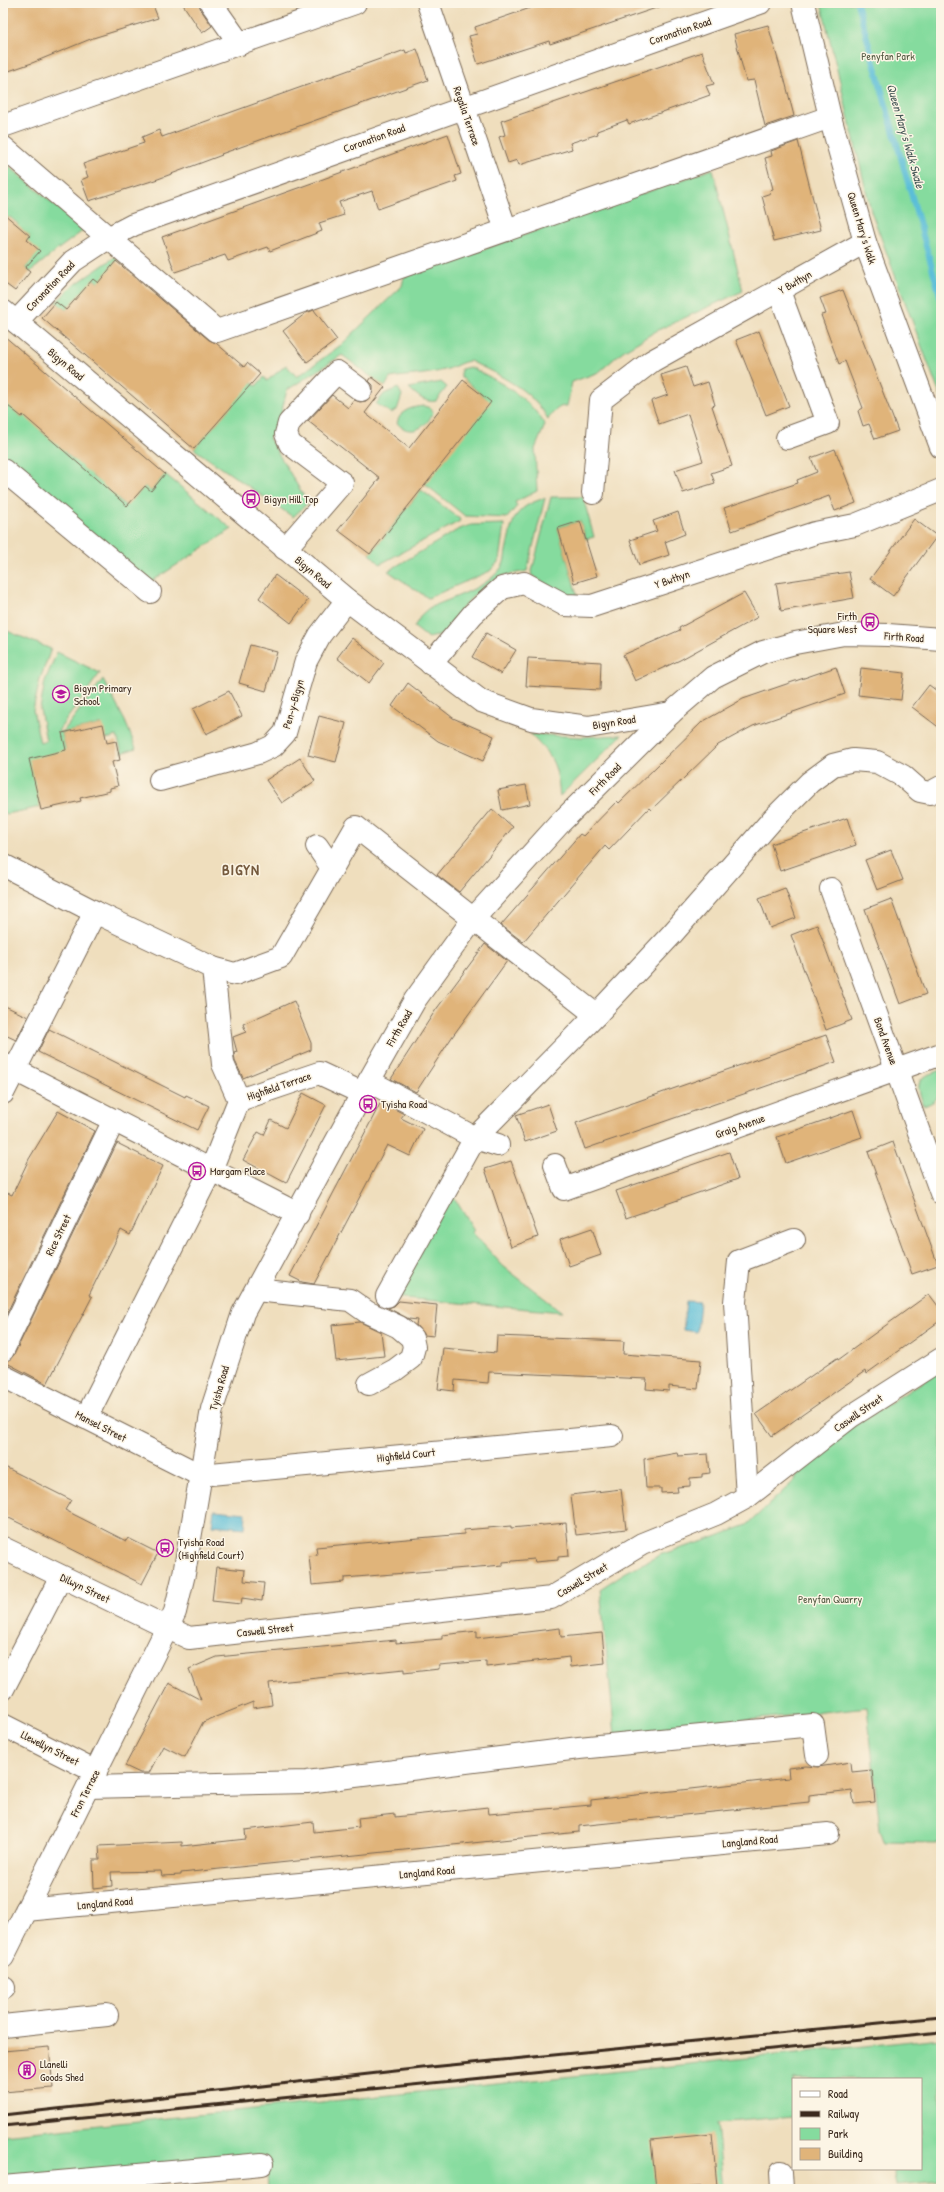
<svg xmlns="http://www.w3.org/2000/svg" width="944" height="2192" font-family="'Patrick Hand',sans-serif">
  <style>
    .green { fill: #85db9e; stroke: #60825e }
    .water { fill: #5abed8; stroke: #4a747b }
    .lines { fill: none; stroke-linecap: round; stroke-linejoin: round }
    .stream { stroke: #5abed8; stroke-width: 6 }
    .building { fill: #e0b47a }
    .minor-casing { stroke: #7a6956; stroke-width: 24 }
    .minor { stroke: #fff; stroke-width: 22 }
    .rail { stroke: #3b2a1e; stroke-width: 3 }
    .labels { text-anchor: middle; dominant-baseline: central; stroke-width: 3; stroke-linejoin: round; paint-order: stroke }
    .street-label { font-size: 11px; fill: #3b2a1e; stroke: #fcf5e5 }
    .park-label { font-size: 11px; fill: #4e563e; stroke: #fcf5e5 }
    .poi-label { font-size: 11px; fill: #3b2a1e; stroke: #fcf5e5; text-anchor: start }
    .water-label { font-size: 12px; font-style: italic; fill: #445656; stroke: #fcf5e5 }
    .district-label { font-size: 15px; font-weight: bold; letter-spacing: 1px; fill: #755a3e; stroke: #fcf5e5 }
  </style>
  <rect width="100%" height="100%" fill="#fcf5e5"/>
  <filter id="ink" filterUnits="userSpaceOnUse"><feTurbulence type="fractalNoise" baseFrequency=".025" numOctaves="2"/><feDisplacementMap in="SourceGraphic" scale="8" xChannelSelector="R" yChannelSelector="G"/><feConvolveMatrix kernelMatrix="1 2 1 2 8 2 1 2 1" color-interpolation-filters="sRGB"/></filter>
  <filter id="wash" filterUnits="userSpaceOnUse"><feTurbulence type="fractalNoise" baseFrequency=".012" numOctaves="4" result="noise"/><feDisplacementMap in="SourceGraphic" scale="16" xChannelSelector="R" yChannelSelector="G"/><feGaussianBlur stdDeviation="0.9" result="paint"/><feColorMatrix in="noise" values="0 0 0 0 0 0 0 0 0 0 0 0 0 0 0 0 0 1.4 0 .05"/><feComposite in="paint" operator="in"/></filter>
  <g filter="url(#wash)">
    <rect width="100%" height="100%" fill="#efdebd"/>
    <!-- green -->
    <g class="green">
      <polygon points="821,3 941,3 941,398 871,211"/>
      <polygon points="3,161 84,230 57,250 30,272 25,268 39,251 15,255 30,236 21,229 3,242 18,224 10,217 3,225"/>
      <path d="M713,169L743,291L658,330L623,351L599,372L572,382L567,406C558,405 553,413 548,419C531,389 501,376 470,361C460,362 454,368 444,370C427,375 408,375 390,378L385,387L342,355L287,390L278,426L269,438L308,503L293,517L194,449L234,403L94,279L66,310L56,302L73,286L115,257L118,259L109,270L256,386L264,377L267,381L286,365L297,377L341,345L402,286L404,277Z"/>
      <path d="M470,367C499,381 529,397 545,425L535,449L537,491L515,502L517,506L507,518L465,516L425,484L490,402L461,377V369Z"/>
      <path d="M441,382L447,387L436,401C424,403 418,396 409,388Z"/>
      <polygon points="398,388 402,395 397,410 391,413 376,404 384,394"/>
      <polygon points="40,395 41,431 48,437 67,416 84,431 65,453 74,460 92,439 111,453 92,476 99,481 137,478 118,499 126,506 145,486 151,491 165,474 232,529 149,583 3,462 3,400 22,417"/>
      <path d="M424,406L430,408L433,412C428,427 410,438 397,423C400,410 412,407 424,406Z"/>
      <polygon points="421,490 459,518 460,521 380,564 370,554"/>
      <polygon points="551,497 583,497 594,537 586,539 580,521 558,528 578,598 568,597 531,575"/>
      <path d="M545,498L527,571C520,573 512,573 506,575C479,583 458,612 444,634L428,638L414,627L422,614L429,608C451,598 487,588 501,568C505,564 505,556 506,551C513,520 512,508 545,498Z"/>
      <polygon points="504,524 499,561 490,571 428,598 388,571 459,529 471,525"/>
      <polygon points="3,627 7,631 51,649 40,679 33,710 40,743 46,741 40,709 45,681 57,652 100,673 58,731 62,733 103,679 125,721 136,748 122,753 117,736 106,739 102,724 62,733 66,750 40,807 7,814 3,812"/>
      <path d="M530,734L582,737L622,735L560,796C556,761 554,759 530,734Z"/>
      <path d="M941,1070C941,1089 944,1099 924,1106C915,1082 916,1078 941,1070Z"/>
      <polygon points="452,1194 474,1230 472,1232 503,1266 562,1312 391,1297"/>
      <polygon points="941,1370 941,1843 885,1842 880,1829 867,1707 615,1735 600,1589 626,1572 662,1554 701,1542 747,1525 795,1480 803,1464 815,1451"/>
      <polygon points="941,2038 941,2181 896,2185 893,2169 921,2169 921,2079 793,2079 793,2116 717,2123 723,2189 268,2189 267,2173 3,2180 3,2135"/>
    </g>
    <!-- water -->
    <g class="water">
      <polygon points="686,1301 700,1302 697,1332 683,1330"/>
      <polygon points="214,1510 246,1513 245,1528 212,1525"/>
    </g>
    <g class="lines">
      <!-- stream -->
      <polyline class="stream" points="857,3 941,299"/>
    </g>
    <g id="blocks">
      <!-- building -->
      <g class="building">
        <polygon points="3,3 152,3 158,18 93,38 32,63 3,73"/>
        <polygon points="182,3 199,3 201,10 212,26 202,33"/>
        <polygon points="545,3 662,3 662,6 550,44 549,41 478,64 469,36 477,34 475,27"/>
        <polygon points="768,25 783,77 784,77 794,116 765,126 754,80 746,81 734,34"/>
        <polygon points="417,49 428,80 221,154 222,155 158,179 89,201 81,180 88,177 83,164 144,143 142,137 159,130 162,137 405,50 406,53"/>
        <polygon points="702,52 714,84 706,86 710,95 629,124 627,120 597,131 598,134 570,143 572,149 562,152 519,165 517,160 508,163 499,137 505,135 501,121"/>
        <polygon points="448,134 461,174 455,176 457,181 378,209 372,191 339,202 344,215 319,223 322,231 270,251 268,247 228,261 225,255 175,272 162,237"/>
        <polygon points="798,141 821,230 774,241 762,196 771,193 770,190 773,189 765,158 772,156 771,151"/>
        <polygon points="3,213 30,236 27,240 40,251 25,268 30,272 15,291 3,282"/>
        <polygon points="116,261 209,340 216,343 244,367 247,363 260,374 194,449 42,318 56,302 66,310 93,279 98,283"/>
        <polygon points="843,290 898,431 875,439 869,424 863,426 858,411 863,408 845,361 839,364 821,315 826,314 820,298"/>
        <polygon points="314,310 337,340 307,362 283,331 306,313"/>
        <polygon points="759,331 789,406 766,415 736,340"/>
        <polygon points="3,335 165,474 151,491 145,486 127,506 23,415 22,417 3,402"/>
        <polygon points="686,367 693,387 708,382 715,405 712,406 732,466 711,473 715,483 683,493 675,470 703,461 688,414 659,424 651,401 668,395 661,375"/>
        <polygon points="372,377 385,387 365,413 409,448 463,380 491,402 370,554 338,530 380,478 308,421 332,395 348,408 354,400 360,402 366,401 373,392 373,385 369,381"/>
        <polygon points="835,449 856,503 835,511 829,496 732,531 724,508 798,483 797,480 817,472 811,458"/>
        <polygon points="678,512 685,534 665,542 669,555 639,565 630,540 657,531 653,521"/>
        <polygon points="914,519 937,536 893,596 870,579"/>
        <polygon points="580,521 597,576 574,583 558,528"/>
        <polygon points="849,572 854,598 781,611 776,583"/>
        <polygon points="275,575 308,600 291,623 259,598"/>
        <polygon points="744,593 758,617 680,660 635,681 623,655 680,630 679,628"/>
        <polygon points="486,633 516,650 501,674 472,657"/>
        <polygon points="352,638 384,663 369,683 337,658"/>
        <polygon points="250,645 277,652 266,691 239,683"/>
        <polygon points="528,658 601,662 600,690 526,686"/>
        <polygon points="836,667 845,694 753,726 718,745 651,810 649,808 609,850 605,846 523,942 501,925 580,834 583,836 617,801 619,803 702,722 743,699"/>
        <polygon points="861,668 904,673 901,700 858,695"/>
        <polygon points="408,683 453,718 494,736 483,761 438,741 392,706"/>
        <polygon points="929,685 941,694 941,729 912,707"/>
        <polygon points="229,691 242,716 206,734 193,709"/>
        <polygon points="319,716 346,723 336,762 308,755"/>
        <polygon points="103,724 107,743 116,741 120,760 112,762 118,786 110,788 110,791 80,798 81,801 41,810 29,759 66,750 62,733"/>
        <polygon points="300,758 315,781 282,803 266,780"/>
        <polygon points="526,785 530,804 502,810 498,790"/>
        <polygon points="492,809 513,827 459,892 437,875"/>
        <polygon points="847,818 856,845 780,871 771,844"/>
        <polygon points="891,850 903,880 877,890 865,860"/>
        <polygon points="785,888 796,918 770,928 759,898"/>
        <polygon points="891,899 926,994 900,1004 865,909"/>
        <polygon points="817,925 852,1020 826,1030 791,935"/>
        <polygon points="485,944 507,961 452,1037 416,1092 391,1079 435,1011"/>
        <polygon points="294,1001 311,1043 311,1050 243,1078 235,1061 234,1053 237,1052 233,1037 246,1032 243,1024"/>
        <polygon points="3,1005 28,1017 16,1040 3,1034"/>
        <polygon points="49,1029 185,1097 186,1095 209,1106 197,1130 38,1052"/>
        <polygon points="826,1035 836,1062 585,1149 576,1123"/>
        <polygon points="303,1093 326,1105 286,1183 243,1160 258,1132 264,1135 271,1120 286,1128"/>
        <polygon points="381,1102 404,1114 401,1118 423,1129 410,1156 387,1145 314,1284 302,1282 290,1276"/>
        <polygon points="548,1104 557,1131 525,1142 516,1115"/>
        <polygon points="853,1110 862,1137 786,1163 777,1137"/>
        <polygon points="58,1111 95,1131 3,1321 3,1191 12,1195 29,1159"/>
        <polygon points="893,1142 938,1265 912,1274 868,1152"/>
        <polygon points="117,1143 163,1166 130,1235 121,1230 89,1295 92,1297 47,1384 5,1362 14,1355"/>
        <polygon points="729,1152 738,1179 626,1218 616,1191"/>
        <polygon points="511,1161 538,1237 511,1247 485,1169"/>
        <polygon points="592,1228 601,1255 569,1266 560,1239"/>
        <polygon points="929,1294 941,1310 941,1320 866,1374 865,1371 772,1436 756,1414 837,1358 838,1360"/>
        <polygon points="399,1301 437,1305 434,1336 424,1335 416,1325 417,1320 409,1319 388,1308 394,1306"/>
        <polygon points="360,1322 381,1332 384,1356 336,1361 332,1325"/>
        <polygon points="497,1336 624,1341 623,1354 701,1360 698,1389 669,1386 669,1391 646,1389 647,1379 489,1372 488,1383 455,1380 454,1391 438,1389 443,1348 496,1353"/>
        <polygon points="677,1453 678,1456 708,1454 710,1473 702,1474 702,1477 690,1478 690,1486 677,1487 678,1492 661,1493 661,1488 646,1488 644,1459"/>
        <polygon points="3,1466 71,1500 65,1510 126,1541 128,1538 158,1553 142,1584 3,1515"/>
        <polygon points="621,1489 626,1529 576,1535 571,1495"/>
        <polygon points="566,1523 569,1556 558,1557 558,1560 535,1562 534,1559 503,1562 503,1565 344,1578 344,1582 312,1585 309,1556 317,1555 316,1547 464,1534 464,1530 511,1526 511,1528"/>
        <polygon points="216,1567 245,1570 244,1581 264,1583 262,1601 242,1598 241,1604 212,1601"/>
        <polygon points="560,1628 561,1637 602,1633 605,1663 570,1667 569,1657 486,1667 486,1661 439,1665 439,1669 421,1671 404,1673 404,1669 269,1683 272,1705 253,1708 253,1702 203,1722 185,1757 163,1746 149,1773 140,1773 125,1766 169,1683 201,1700 189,1669 217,1657 396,1640 396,1643 418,1641 442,1639 442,1635 477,1631 477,1638"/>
        <polygon points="851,1762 852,1772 872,1770 875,1802 854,1804 852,1790 809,1795 809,1802 579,1826 579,1832 181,1873 181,1875 162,1876 161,1871 111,1872 112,1886 94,1888 93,1860 100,1860 99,1846 182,1842 182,1846 246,1839 245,1830 313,1822 314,1832 359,1827 358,1818 395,1814 395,1817 488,1807 489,1814 591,1805 591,1800 789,1778 788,1768 806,1766 818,1767"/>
        <polygon points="49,2047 53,2088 3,2092 3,2051"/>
        <polygon points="712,2134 717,2186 656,2189 651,2140"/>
      </g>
    </g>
  </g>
  <g filter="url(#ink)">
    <use href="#blocks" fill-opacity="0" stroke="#7a6956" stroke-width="1"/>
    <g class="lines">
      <!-- minor casing -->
      <g class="minor-casing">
        <g id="minor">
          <polyline points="211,3 240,44"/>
          <polyline points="428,3 506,230"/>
          <polyline points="803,3 830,117 865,242 941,447"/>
          <polyline points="3,126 355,3"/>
          <polyline points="3,147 217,331 830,117"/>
          <polyline points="779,291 828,423 787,438"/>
          <polyline points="3,311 347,600 481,701 531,719 588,727 671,713"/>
          <polyline points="16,322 73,261 108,238 133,225 760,3"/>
          <polyline points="3,470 150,592"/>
          <polyline points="593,493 601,400 652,361 865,242"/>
          <polyline points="285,549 342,483 290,444 286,434 289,423 337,372 361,390"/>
          <polyline points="431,664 473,614 502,588 524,583 565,605 592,606 815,533 855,525 941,490"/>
          <polyline points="160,780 258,753 273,746 285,733 306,661 320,635 347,600"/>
          <polyline points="317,846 332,868"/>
          <polyline points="3,865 95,912 213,968 223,1064 239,1100 211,1170 86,1418"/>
          <polyline points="831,889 941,1193"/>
          <polyline points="213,968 235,974 281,957 356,827 596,1015"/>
          <polyline points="3,1064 298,1214"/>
          <polyline points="369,1081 475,1138 498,1145"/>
          <polyline points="3,1093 95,912"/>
          <polyline points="239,1100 319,1073 362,1093"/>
          <polyline points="555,1165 564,1189 941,1054"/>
          <polyline points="256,1290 350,1300 367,1312 399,1327 412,1338 414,1347 411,1358 395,1370 369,1384"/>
          <polyline points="387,1296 475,1138 596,1015 672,934 773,819 810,782 833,765 853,760 877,762 903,776 920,791 930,793 941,787"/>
          <polyline points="3,1350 114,1120"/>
          <polyline points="3,1376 200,1475"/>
          <polyline points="200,1475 612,1436"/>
          <polyline points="747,1497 735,1302 739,1261 794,1240"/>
          <polyline points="3,1548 189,1638 551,1598 642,1544 716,1514 747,1497 850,1417 941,1359"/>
          <polyline points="3,1689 61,1577"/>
          <polyline points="3,1725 96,1772"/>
          <polyline points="88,1787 307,1782 579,1748 813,1725 817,1755"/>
          <polyline points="26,1910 828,1834"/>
          <polyline points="3,1957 175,1612 184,1574 212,1409 243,1313 369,1081 415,1000 474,918 560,823 671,713 713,677 763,652 795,643 844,634 888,635 941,639"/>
          <polyline points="3,1988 4,1988"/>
          <polyline points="3,2026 107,2015"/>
          <polyline points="781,2172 782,2189"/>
          <polyline points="3,2187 262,2164"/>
        </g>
      </g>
      <!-- minor -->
      <use href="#minor" class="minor"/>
      <!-- rail -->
      <g class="rail">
        <polyline points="3,2115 431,2067 941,2017"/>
        <polyline points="3,2126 941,2032"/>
      </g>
    </g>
  </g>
  <!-- icons -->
  <defs>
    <g id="bus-ring" transform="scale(0.9)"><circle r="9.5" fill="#fcf5e5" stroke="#b5179e" stroke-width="1.5"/><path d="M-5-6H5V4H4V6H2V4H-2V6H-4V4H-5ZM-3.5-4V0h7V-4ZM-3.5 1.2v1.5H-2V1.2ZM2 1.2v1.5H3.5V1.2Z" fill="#b5179e"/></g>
    <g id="school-ring" transform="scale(0.9)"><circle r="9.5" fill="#fcf5e5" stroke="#b5179e" stroke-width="1.5"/><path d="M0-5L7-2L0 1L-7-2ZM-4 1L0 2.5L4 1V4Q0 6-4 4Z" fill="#b5179e"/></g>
    <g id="building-ring" transform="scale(0.9)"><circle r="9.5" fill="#fcf5e5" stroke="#b5179e" stroke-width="1.5"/><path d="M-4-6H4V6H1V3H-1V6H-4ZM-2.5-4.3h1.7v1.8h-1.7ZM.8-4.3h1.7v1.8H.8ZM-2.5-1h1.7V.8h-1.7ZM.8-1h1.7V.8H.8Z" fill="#b5179e"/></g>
  </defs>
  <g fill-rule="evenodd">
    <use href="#bus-ring" x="251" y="499"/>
    <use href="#bus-ring" x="870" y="622"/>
    <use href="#school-ring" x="61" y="694"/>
    <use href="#bus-ring" x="368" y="1104"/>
    <use href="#bus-ring" x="197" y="1171"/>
    <use href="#bus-ring" x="165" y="1548"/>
    <use href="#building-ring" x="27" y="2070"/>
  </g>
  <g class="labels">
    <!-- street labels -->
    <g class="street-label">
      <text transform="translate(680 31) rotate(-19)">Coronation Road</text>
      <text transform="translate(467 116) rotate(71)">Regalia Terrace</text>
      <text transform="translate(374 138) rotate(-20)">Coronation Road</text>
      <text transform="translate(862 228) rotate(73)">Queen Mary's Walk</text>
      <text transform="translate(795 282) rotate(-30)">Y Bwthyn</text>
      <text transform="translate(50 286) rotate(-46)">Coronation Road</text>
      <text transform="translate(66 364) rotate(40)">Bigyn Road</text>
      <text transform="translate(313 572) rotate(40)">Bigyn Road</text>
      <text transform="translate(672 579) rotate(-19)">Y Bwthyn</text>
      <text transform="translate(904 637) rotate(4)">Firth Road</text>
      <text transform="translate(293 704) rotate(-74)">Pen-y-Bigyn</text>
      <text transform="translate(614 722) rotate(-9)">Bigyn Road</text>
      <text transform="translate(605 779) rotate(-45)">Firth Road</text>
      <text transform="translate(399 1028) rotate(-60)">Firth Road</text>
      <text transform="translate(886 1041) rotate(70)">Bond Avenue</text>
      <text transform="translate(279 1086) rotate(-19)">Highfield Terrace</text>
      <text transform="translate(740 1126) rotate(-20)">Graig Avenue</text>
      <text transform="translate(58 1235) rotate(-64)">Rice Street</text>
      <text transform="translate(219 1388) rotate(-74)">Tyisha Road</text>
      <text transform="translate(858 1413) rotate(-35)">Caswell Street</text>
      <text transform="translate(101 1426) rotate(27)">Mansel Street</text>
      <text transform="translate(406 1455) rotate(-6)">Highfield Court</text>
      <text transform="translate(582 1580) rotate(-31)">Caswell Street</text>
      <text transform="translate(85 1588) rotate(26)">Dilwyn Street</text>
      <text transform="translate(265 1630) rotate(-6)">Caswell Street</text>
      <text transform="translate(50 1748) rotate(27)">Llewellyn Street</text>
      <text transform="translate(85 1793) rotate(-63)">Fron Terrace</text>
      <text transform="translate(750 1841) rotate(-5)">Langland Road</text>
      <text transform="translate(427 1872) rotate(-5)">Langland Road</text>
      <text transform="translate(105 1903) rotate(-5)">Langland Road</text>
    </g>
    <!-- park labels -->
    <g class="park-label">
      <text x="888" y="56">Penyfan Park</text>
      <text x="830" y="1599">Penyfan Quarry</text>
    </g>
    <!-- poi labels -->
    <g class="poi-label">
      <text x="264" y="499">Bigyn Hill Top</text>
      <text x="857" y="616" text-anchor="end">Firth<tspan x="857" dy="13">Square West</tspan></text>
      <text x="74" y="688">Bigyn Primary<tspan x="74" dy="13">School</tspan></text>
      <text x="381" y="1104">Tyisha Road</text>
      <text x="210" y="1171">Margam Place</text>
      <text x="178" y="1542">Tyisha Road<tspan x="178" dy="13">(Highfield Court)</tspan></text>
      <text x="40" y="2064">Llanelli<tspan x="40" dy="13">Goods Shed</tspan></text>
    </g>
    <!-- water labels -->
    <g class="water-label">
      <text transform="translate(906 136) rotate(74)">Queen Mary's Walk Swale</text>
    </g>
    <!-- district labels -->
    <g class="district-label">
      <text x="241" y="869">BIGYN</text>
    </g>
  </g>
  <!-- margin -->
  <rect width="944" height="2192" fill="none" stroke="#fcf5e5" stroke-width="16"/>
  <!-- legend -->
  <rect x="792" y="2078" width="130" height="92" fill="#fcf5e5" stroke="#afa495"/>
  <rect x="800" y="2091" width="20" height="6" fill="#ffffff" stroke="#afa495"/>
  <text x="828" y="2098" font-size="12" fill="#3b2a1e">Road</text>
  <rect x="800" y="2111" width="20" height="6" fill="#3b2a1e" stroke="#afa495"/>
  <text x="828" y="2118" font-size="12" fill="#3b2a1e">Railway</text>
  <rect x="800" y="2128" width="20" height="12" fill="#85db9e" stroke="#afa495"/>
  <text x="828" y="2138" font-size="12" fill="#3b2a1e">Park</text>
  <rect x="800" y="2148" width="20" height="12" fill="#e0b47a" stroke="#afa495"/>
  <text x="828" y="2158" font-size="12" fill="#3b2a1e">Building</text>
</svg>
